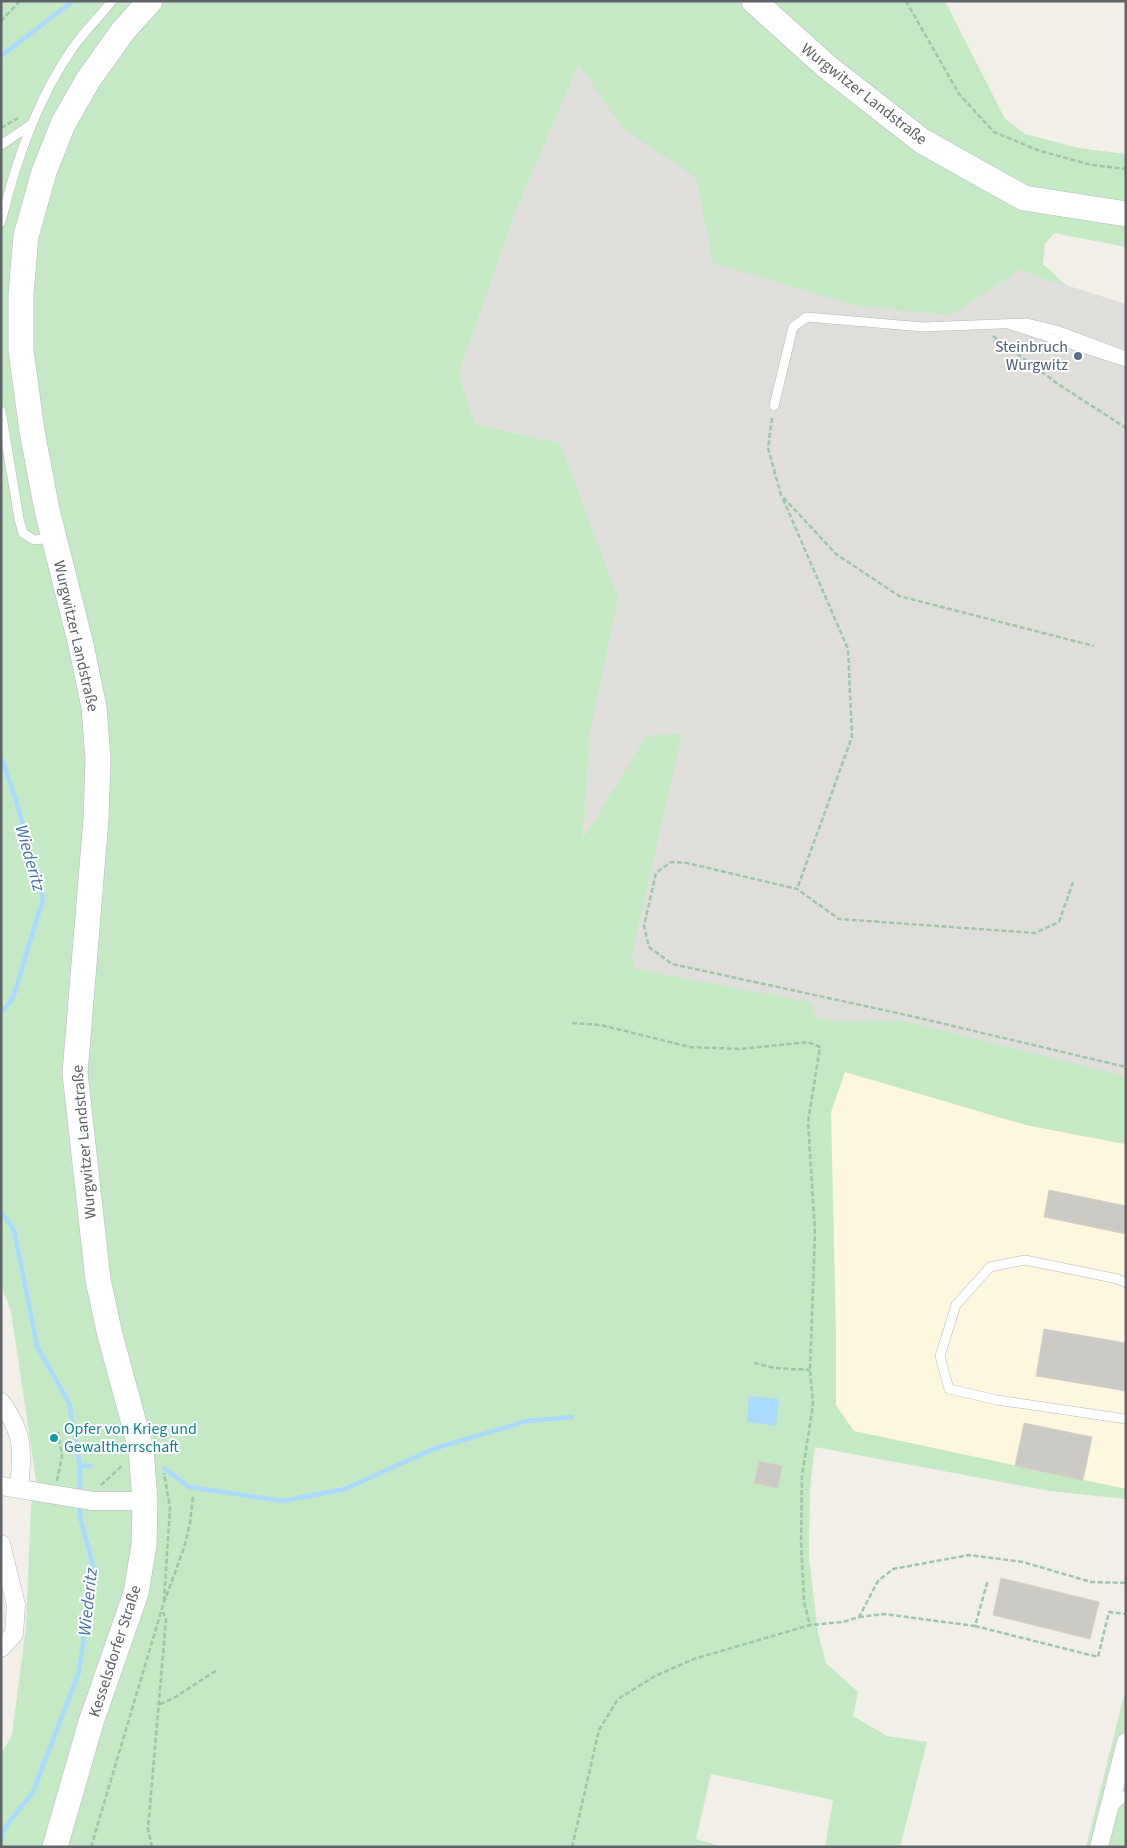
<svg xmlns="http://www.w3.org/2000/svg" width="1127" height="1848" font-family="'Source Sans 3',sans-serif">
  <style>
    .commercial { fill: #fef7e0 }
    .industrial { fill: #e0deda }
    .green { fill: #c5e8c5 }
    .water { fill: #aadaff }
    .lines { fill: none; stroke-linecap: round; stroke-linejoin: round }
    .stream { stroke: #aadaff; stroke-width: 4.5 }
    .building { fill: #cccac5; stroke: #d6d1c6 }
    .lane-casing { stroke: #b5b8bc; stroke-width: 10 }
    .street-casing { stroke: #b5b8bc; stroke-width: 19 }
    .secondary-casing { stroke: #b6babf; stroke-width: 26 }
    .path { stroke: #9cc7a9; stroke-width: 2.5; stroke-dasharray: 5 2.5; stroke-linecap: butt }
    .lane { stroke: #fff; stroke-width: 9 }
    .street { stroke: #fff; stroke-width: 18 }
    .secondary { stroke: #fff; stroke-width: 25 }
    .service-dot { fill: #5c6f8a; stroke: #fff; stroke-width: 2 }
    .culture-dot { fill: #0f9aa8; stroke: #fff; stroke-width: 2 }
    .labels { text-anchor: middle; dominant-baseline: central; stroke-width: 4; stroke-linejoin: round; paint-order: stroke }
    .street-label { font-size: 16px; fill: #5f6368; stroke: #fff }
    .service-label { font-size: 16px; fill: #4e5e75; stroke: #fff; text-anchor: end }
    .culture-label { font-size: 16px; fill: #0d838f; stroke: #fff; text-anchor: start }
    .water-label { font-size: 18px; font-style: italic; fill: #4174aa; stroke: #fff }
  </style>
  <rect width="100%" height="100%" fill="#f1efe8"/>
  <!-- commercial -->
  <polygon class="commercial" points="845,1072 1026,1125 1126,1144 1126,1489 854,1431 836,1405 836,1335 831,1112"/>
  <!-- industrial -->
  <polygon class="industrial" points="579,64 1019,270 1126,304 1126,1144 1026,1125 854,1021 652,1017 583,840 590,733 560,443 475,424 459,374 515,213"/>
  <!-- green -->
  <g class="green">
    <polygon points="1,1 945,1 1005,119 1025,134 1079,148 1126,154 1126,247 1054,233 1045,244 1043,264 1068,287 1019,270 952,315 857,306 713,263 696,178 622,128 579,64 515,213 459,374 475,424 560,443 618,598 590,733 583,839 647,735 682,734 632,954 635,969 810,1002 818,1020 900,1020 1126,1076 1126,1144 1026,1125 845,1072 831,1112 836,1335 836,1405 854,1431 1126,1489 1126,1499 1050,1491 815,1447 810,1487 809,1558 818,1633 826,1663 858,1692 853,1716 887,1736 927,1742 900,1847 825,1847 833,1800 711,1774 696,1839 724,1847 1,1847 1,1754 12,1735 26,1626 31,1506 36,1480 11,1311 1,1286"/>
    <polygon points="1126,1688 1126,1847 1086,1847"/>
  </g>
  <!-- water -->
  <polygon class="water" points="749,1396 779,1399 776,1426 747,1422"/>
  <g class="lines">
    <!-- stream -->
    <g class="stream">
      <polyline points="1,56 73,1"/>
      <polyline points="1,757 16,800 43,899 13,998 1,1013"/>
      <polyline points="1,1212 14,1230 37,1346 69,1403 80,1466 80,1495"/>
      <polyline points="80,1466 90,1466"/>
      <polyline points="165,1469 189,1487 283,1501 345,1489 433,1449 527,1421 572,1417"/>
      <polyline points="1,1841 4,1829 33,1792 79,1672 94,1569 80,1517 80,1503"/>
    </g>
  </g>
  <!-- building -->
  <g class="building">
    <polygon points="1049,1190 1126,1206 1126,1234 1044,1217"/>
    <polygon points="1044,1329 1126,1343 1126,1391 1036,1376"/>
    <polygon points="1024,1423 1092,1437 1083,1480 1015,1466"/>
    <polygon points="759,1461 782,1466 778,1488 754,1483"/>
    <polygon points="1001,1578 1099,1602 1090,1639 993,1615"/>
  </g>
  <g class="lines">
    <!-- lane casing -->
    <g class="lane-casing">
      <g id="lane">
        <polyline points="1,145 32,124"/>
        <path d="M1,222C15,164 38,98 72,49C84,32 99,17 112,1"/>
        <polyline points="1011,325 1126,362"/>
        <polyline points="774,406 793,327 807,317 923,327 1027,323 1056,330 1126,356"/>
        <polyline points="1,411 19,519 23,533 34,540 51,538"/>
        <polyline points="1126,1283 1118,1279 1025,1260 990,1267 956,1305 940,1356 949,1389 997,1400 1126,1419"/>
        <polyline points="1111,1809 1126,1795"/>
      </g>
    </g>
    <!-- street casing -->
    <g class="street-casing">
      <g id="street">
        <path d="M1,1402C24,1433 23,1451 19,1488"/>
        <polyline points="1,1486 93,1501 145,1501"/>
        <polyline points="1,1544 16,1605 14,1634 1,1648"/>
        <polyline points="1099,1847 1126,1742"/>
      </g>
    </g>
    <!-- secondary casing -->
    <g class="secondary-casing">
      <g id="secondary">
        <polyline points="754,1 826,66 922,141 1024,198 1126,214"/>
        <polyline points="55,1847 91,1722 136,1593 144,1545 145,1501 141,1449 110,1335 98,1280 75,1073 96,819 98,760 94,707 81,645 47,510 32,431 21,351 21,294 26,236 44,172 63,124 88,80 123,31 150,1"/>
      </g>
    </g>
    <!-- path -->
    <g class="path">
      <polyline points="906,1 959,94 994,132 1040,151 1092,165 1126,169"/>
      <polyline points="1,21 20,1"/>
      <polyline points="1,128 18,118"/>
      <polyline points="993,336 1058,384 1126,428"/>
      <polyline points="772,418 768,448 781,495 836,554 899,596 1094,646"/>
      <polyline points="783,499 848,649 852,737 797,889"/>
      <polyline points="1073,882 1059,922 1035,933 839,919 797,889 687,863 671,862 656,873 644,926 649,947 672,964 911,1016 1126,1067"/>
      <polyline points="572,1023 601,1025 690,1047 740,1049 808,1042 820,1047 808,1122 815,1232 810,1370 813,1404 802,1476 801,1541 804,1602 810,1625"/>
      <polyline points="754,1363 775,1368 810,1370"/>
      <polyline points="57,1481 62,1456 58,1431"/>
      <polyline points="101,1485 123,1465"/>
      <polyline points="164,1601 170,1508 164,1473"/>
      <polyline points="859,1617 884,1614 975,1626 988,1580"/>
      <polyline points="975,1626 1098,1657 1109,1612 1126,1614"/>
      <polyline points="160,1704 174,1698 217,1670"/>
      <polyline points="91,1847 163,1605 184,1548 190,1523 193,1496"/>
      <polyline points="152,1847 148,1829 166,1619 163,1612"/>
      <polyline points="572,1847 599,1730 618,1699 655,1676 694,1659 810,1625 843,1622 859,1617 878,1581 893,1569 969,1555 1023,1562 1091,1582 1126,1583"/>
    </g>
    <!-- lane -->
    <use href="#lane" class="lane"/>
    <!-- street -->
    <use href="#street" class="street"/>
    <!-- secondary -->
    <use href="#secondary" class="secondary"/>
  </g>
  <!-- markers -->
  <circle class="service-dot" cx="1078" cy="356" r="5"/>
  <circle class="culture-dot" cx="54" cy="1438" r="5"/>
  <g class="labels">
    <!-- street labels -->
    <g class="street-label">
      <text transform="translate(864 94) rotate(38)">Wurgwitzer Landstraße</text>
      <text transform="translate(76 636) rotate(77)">Wurgwitzer Landstraße</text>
      <text transform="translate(84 1142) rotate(-95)">Wurgwitzer Landstraße</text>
      <text transform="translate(115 1651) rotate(-72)">Kesselsdorfer Straße</text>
    </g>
    <!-- service labels -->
    <g class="service-label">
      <text x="1068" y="347">Steinbruch<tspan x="1068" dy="18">Wurgwitz</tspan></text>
    </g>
    <!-- culture labels -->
    <g class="culture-label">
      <text x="64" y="1429">Opfer von Krieg und<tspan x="64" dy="18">Gewaltherrschaft</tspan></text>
    </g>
    <!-- water labels -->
    <g class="water-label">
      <text transform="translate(30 858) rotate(74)">Wiederitz</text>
      <text transform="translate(88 1602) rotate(-84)">Wiederitz</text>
    </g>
  </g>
  <!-- border -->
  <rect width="1127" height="1848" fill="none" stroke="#5f6368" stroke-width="5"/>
</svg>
